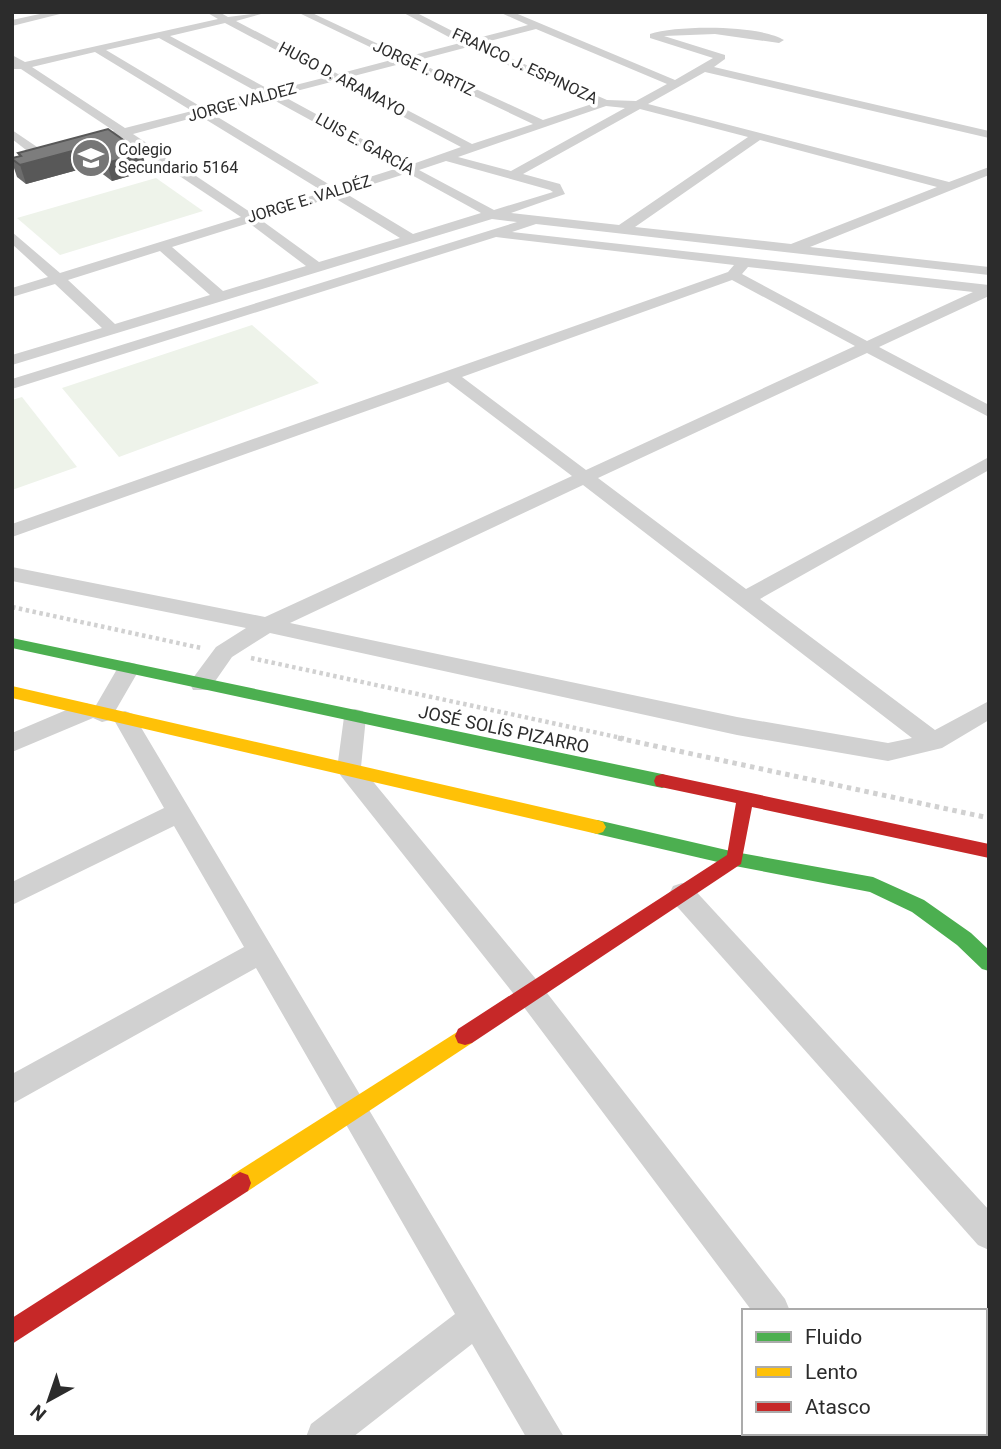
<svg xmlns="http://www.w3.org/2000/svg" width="1001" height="1449" font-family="Roboto,sans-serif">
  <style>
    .green { fill: #eef3ea }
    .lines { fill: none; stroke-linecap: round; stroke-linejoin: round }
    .path-far1 { stroke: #d1d1d1; stroke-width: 4.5; stroke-dasharray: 3.5 3.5; stroke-linecap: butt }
    .path { stroke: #d1d1d1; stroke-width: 5; stroke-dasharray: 4.5 4.5; stroke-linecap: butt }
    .street { fill: #d1d1d1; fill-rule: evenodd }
    .fast { fill: #4caf50; fill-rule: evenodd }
    .slow { fill: #ffc107; fill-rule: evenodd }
    .jam { fill: #c62828; fill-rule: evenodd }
    .wall { fill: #6c6c6c }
    .shaded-wall { fill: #585858 }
    .building { fill: #7d7d7d; stroke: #585858; stroke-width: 2 }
    .labels { text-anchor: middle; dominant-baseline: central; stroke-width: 7; stroke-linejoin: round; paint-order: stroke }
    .far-street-label { font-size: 16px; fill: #2c2c2c; stroke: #fff }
    .far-poi-label { font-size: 16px; fill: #2c2c2c; stroke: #fff; text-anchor: start }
    .street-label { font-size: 18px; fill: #2c2c2c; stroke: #fff }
  </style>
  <rect width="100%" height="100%" fill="#fff"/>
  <!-- green -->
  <g class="green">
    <polygon points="156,178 203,211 60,255 17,218"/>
    <polygon points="252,325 319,383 119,457 62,388"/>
    <polygon points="22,397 77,467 12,490 12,400"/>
  </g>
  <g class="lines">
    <!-- path-far1 -->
    <g class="path-far1">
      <polyline points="12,607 201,648"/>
      <polyline points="251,658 626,739"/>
    </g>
    <!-- path -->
    <polyline class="path" points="618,738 989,818"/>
    <!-- street -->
    <g class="street">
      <polygon points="49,12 68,12 12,26 12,20"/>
      <path d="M206,12H219L228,17L268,12L236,21L338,74L395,59L297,12H310L406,57L460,43L402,12H415L470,40L528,25L499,12H513L675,80L713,58L650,38V34C678,25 760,25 784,40L779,43L715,34L664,36L725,55V59L714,67L989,131V138L705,72L648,104L949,182L989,167V175L810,247L989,267V275L536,224L512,232L989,285V296L879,347L989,405V417L867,353L598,478L746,589L989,457V470L760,599L935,730L989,701V720L942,748L888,761L737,735L270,633L232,657L209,690H193L190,684L193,678L216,647L246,628L12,581V567L265,617L572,476L448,382L12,537V524L728,272L734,265L496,237L12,389V379L517,222L492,219L12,365V355L102,328L55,284L12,297V288L48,277L12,244V232L60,273L241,217L121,137L82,145V139L114,131L21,69H12V55L25,62L218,19ZM225,23L327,77L272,91L170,36ZM536,29L667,84L636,101L607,100L478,44ZM159,38L261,94L203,108L106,50ZM468,47L480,53L595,103L543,120L415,61ZM95,52L192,111L125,128L32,67ZM404,63L533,124L472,144L346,78ZM335,81L461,147L410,165L281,95ZM270,98L398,168L335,188L211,113ZM606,106L625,108L511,171L458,157ZM640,109L748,137L619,225L511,213L565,194L560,184L523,174ZM200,116L324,192L253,214L133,134ZM760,140L937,187L791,244L635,227ZM446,161L550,190L553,192L494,210L419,170ZM408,173L481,213L413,234L345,193ZM333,197L400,238L319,262L261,220ZM249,223L306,266L223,291L172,247ZM160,251L210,295L115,324L68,280ZM748,267L973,292L867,341L742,274ZM732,280L855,346L586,470L462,377ZM583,485L912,738L888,743L737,717L290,623Z"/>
      <polygon points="12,130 43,151 43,157 35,157 12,139"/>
      <polygon points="128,662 136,664 139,670 110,720 102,722 93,718 12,752 12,733 78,705 86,703 95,707 120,664"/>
      <polygon points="355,709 363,711 366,717 361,767 540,984 785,1299 790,1311 752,1311 520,1002 341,776 337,769 344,717 347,711"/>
      <polygon points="125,711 133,714 564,1437 526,1437 472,1344 353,1437 306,1437 311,1424 455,1314 256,968 12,1104 12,1074 244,947 174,826 12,905 12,882 164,808 114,720 117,714"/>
      <polygon points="682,883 691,886 989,1210 989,1250 978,1245 673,902 669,894 673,886"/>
      <polygon points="849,1433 885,1433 887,1437 851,1437"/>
    </g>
    <!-- fast -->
    <g class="fast">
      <polygon points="12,638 662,774 668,776 670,781 668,786 662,788 12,648"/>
      <polygon points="597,820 735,852 873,877 924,900 971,933 989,950 989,971 982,969 957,945 912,912 870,892 735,866 597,834 591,832 588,827 591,822"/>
    </g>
    <!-- slow -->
    <g class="slow">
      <polygon points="12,686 597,820 603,822 606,827 603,832 597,834 12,698"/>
      <polygon points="465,1027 472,1029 475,1036 472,1043 248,1191 240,1194 232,1191 229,1183 232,1175"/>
    </g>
    <!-- jam -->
    <g class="jam">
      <polygon points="662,774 989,844 989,858 752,807 741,864 472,1043 465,1045 458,1043 455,1036 458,1029 727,855 736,803 656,786 654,781 656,776"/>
      <polygon points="240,1172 248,1175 251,1183 248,1191 12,1344 12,1318"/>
    </g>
  </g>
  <!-- wall -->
  <polygon class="wall" points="108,129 142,153 147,171 112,181 92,166 26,184 17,177 12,162 12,158 19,156 18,153"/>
  <!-- shaded-wall -->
  <g class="shaded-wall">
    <polygon points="87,147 92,166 26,184 20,165"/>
    <polygon points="142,153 147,171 112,181 107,163"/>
  </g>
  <!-- building -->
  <polygon class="building" points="108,129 142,153 107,163 87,147 20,165 12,159 12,158 21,156 18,153"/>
  <!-- icons -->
  <defs>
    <g id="school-disc" transform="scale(2.0125)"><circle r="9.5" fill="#767676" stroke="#fff"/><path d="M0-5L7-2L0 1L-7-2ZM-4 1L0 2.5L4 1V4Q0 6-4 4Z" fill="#fff"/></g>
  </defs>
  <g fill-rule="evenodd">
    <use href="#school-disc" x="91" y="158"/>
  </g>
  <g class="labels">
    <!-- far-street labels -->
    <g class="far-street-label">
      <text transform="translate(525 66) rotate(25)">FRANCO J. ESPINOZA</text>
      <text transform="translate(424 68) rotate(25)">JORGE I. ORTIZ</text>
      <text transform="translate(342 79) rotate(28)">HUGO D. ARAMAYO</text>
      <text transform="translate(242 102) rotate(-15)">JORGE VALDEZ</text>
      <text transform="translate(365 144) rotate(29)">LUIS E. GARCÍA</text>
      <text transform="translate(309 199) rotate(-17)">JORGE E. VALDÉZ</text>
    </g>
    <!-- far-poi labels -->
    <g class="far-poi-label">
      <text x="118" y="149">Colegio<tspan x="118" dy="18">Secundario 5164</tspan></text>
    </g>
    <!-- street labels -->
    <g class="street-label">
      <text transform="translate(504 729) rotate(12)">JOSÉ SOLÍS PIZARRO</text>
    </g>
  </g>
  <!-- border -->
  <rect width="1001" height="1449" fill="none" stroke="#2c2c2c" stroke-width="28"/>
  <!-- legend -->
  <rect x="742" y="1309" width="245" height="126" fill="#ffffff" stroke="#ababab" stroke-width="2"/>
  <rect x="756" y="1332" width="35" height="10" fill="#4caf50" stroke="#ababab" stroke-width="2"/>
  <text x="805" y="1344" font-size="21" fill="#2c2c2c">Fluido</text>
  <rect x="756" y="1367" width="35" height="10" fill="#ffc107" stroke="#ababab" stroke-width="2"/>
  <text x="805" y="1379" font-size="21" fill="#2c2c2c">Lento</text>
  <rect x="756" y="1402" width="35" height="10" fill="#c62828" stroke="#ababab" stroke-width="2"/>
  <text x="805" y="1414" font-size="21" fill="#2c2c2c">Atasco</text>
  <!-- north arrow -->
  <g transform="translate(49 1400) rotate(220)" stroke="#ffffff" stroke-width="5" paint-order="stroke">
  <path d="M0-5L12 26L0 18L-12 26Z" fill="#2c2c2c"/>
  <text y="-10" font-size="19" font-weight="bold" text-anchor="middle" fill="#2c2c2c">N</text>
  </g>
</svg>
